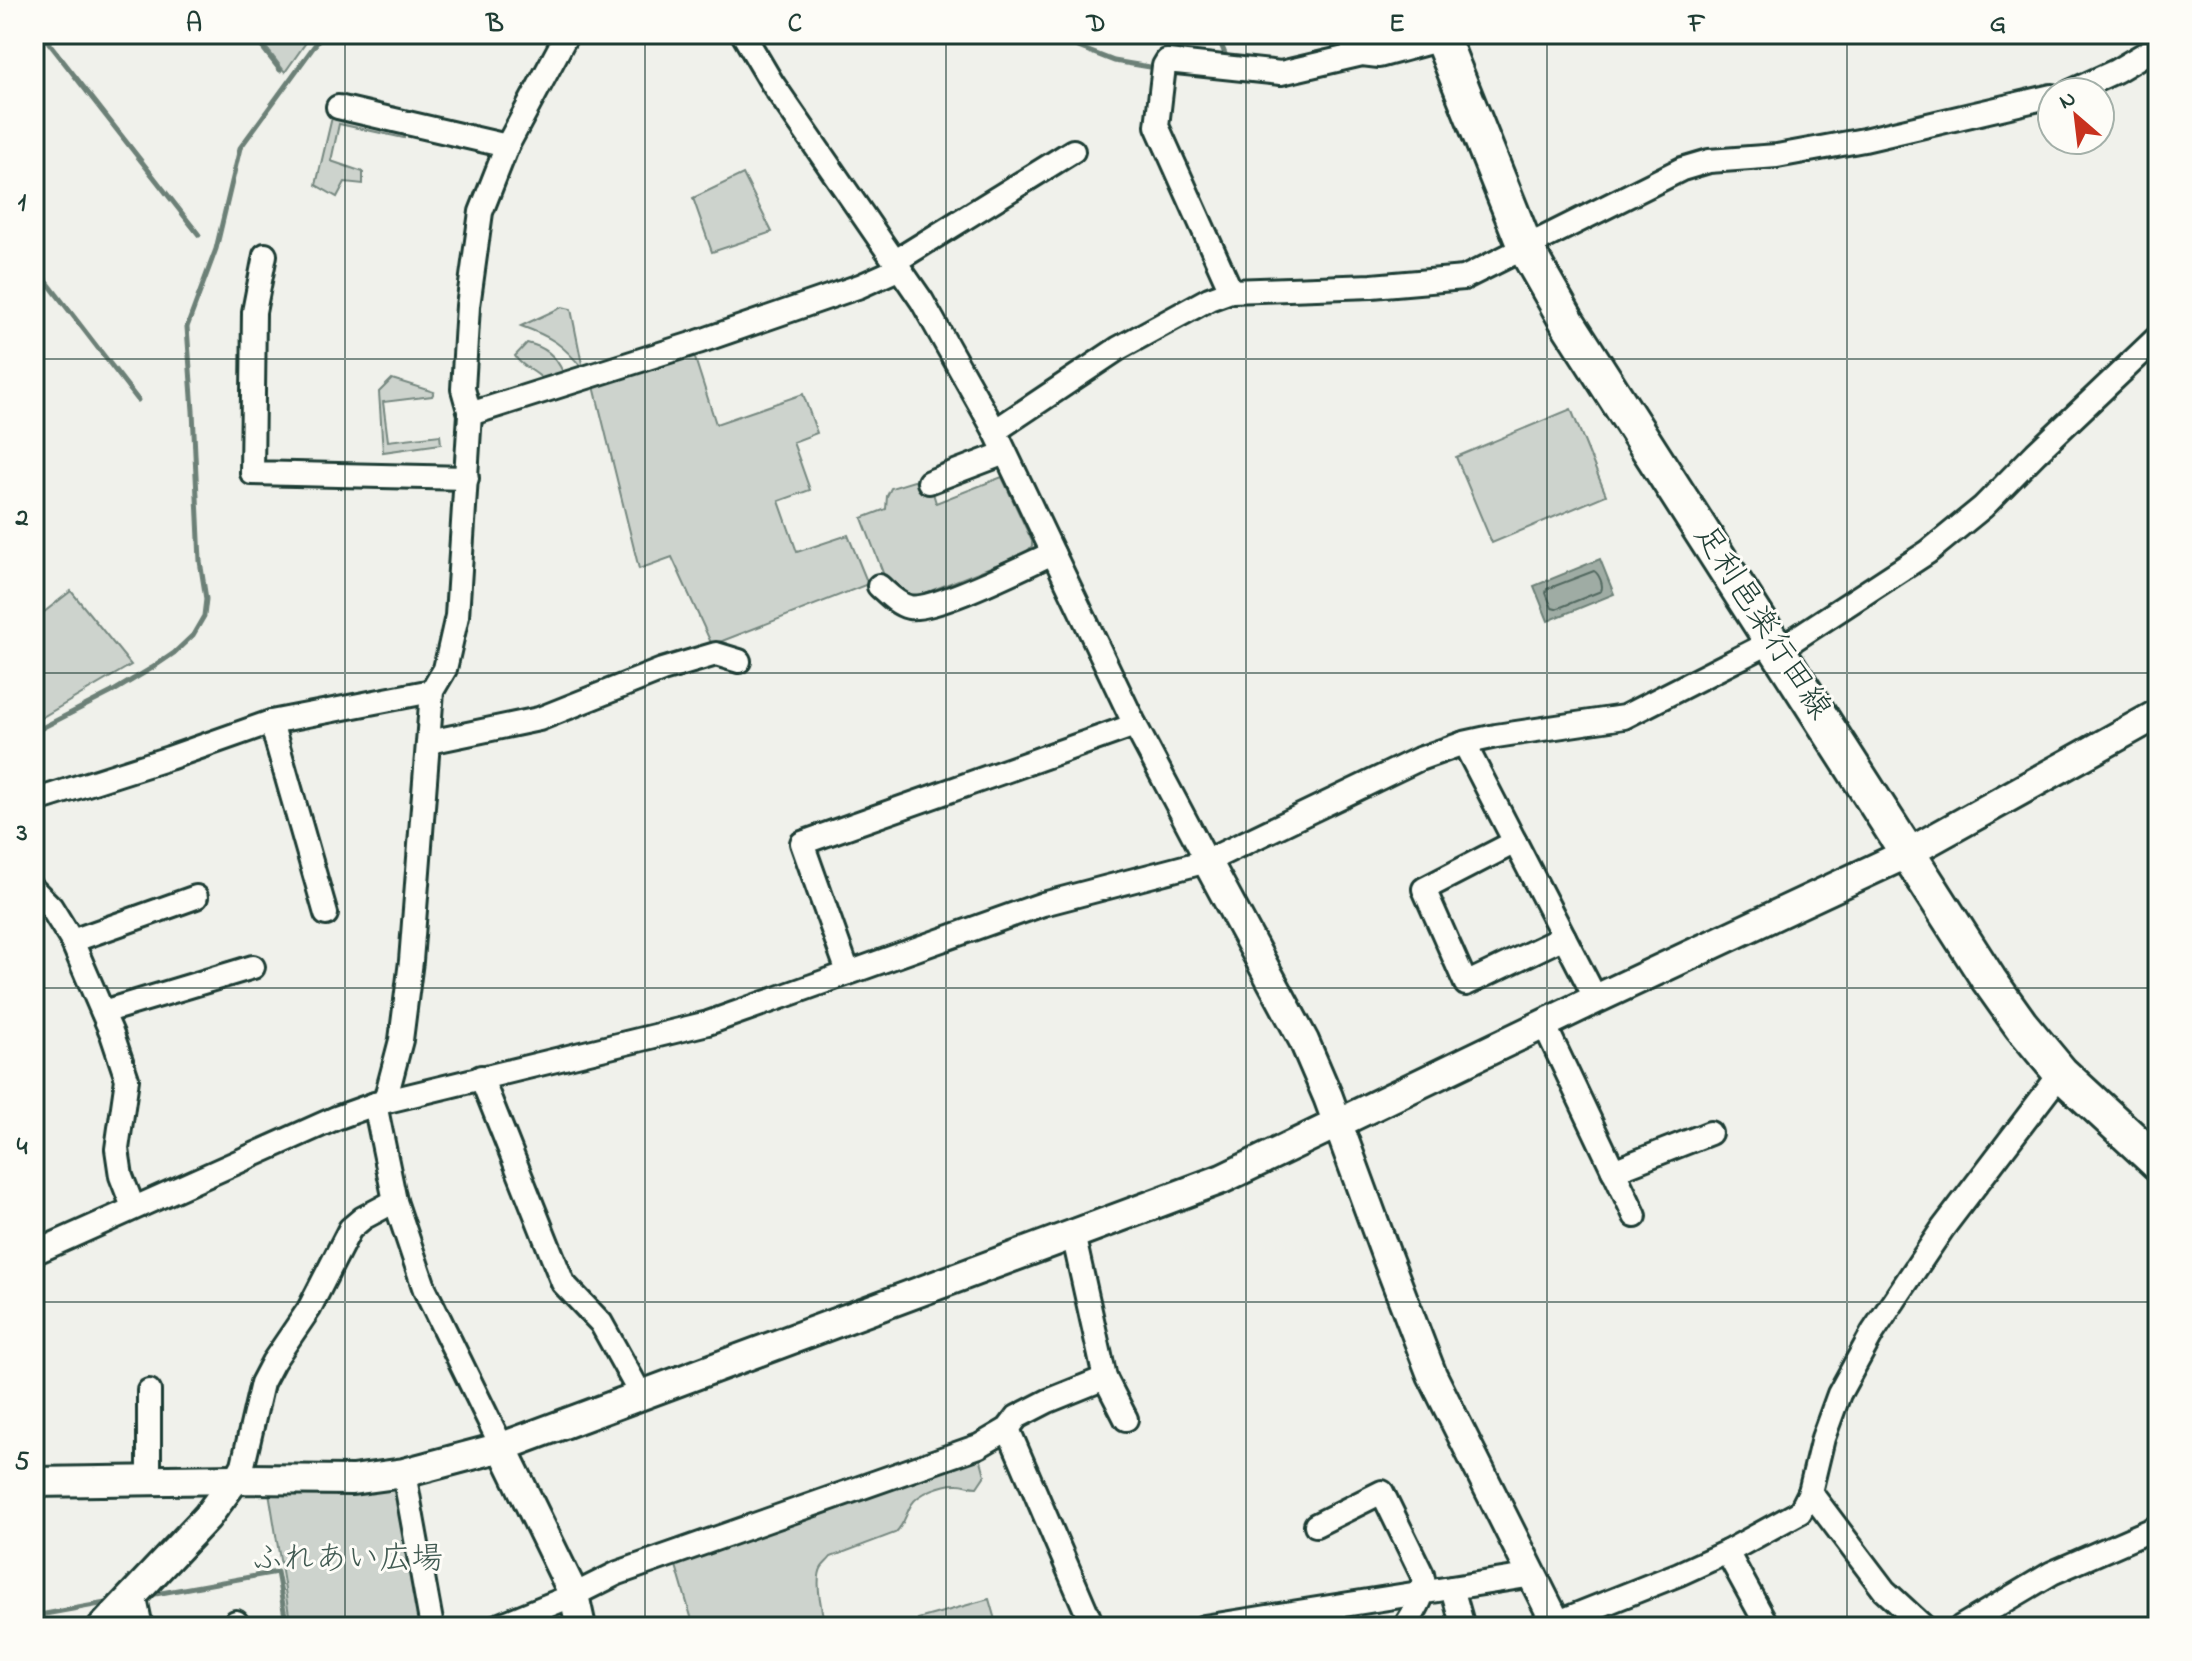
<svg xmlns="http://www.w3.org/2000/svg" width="2192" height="1661" font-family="'Indie Flower','Klee One',sans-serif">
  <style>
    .green { fill: #cdd3cd; stroke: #768880; stroke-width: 2 }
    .water { fill: #9faca4; stroke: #6c8077; stroke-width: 2 }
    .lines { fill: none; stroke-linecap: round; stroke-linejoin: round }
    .shore { stroke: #526961; stroke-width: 2 }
    .stream { stroke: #6c8077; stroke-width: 5 }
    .minor-casing { stroke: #1f3d34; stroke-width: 28 }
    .tertiary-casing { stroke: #1f3d34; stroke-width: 34 }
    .primary-casing { stroke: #1f3d34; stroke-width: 40 }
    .minor { stroke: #fdfcf7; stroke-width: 22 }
    .tertiary { stroke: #fdfcf7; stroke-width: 28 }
    .primary { stroke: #fdfcf7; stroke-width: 34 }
    .grid { fill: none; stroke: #1f3d34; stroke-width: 2; stroke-opacity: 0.55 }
    .labels { text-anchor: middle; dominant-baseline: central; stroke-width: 6; stroke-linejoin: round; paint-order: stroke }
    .street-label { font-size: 32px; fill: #1f3d34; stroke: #fdfcf7 }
    .park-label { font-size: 32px; fill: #425b53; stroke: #fdfcf7 }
    .neatline { fill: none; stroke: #1f3d34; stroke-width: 3 }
    .grid-label { font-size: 26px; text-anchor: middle; font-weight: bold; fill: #1f3d34 }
  </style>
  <rect width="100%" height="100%" fill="#f0f1eb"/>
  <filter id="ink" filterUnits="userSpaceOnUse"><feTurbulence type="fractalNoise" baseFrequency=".0125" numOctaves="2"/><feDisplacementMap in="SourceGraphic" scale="16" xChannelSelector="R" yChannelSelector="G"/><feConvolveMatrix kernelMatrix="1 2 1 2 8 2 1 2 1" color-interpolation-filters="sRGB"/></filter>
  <g filter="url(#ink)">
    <!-- green -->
    <g class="green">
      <polygon points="256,34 312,34 285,72"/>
      <polygon points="333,113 405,130 404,138 339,124 331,161 363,172 363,184 345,182 337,197 316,185"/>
      <polygon points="743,174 772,232 712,252 693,198"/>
      <path d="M562,307L571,309L583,369C562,344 552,337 521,326Z"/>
      <path d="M527,343C545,347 555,355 563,372L559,382L546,385C539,370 522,369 515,356Z"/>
      <polygon points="693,352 716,424 803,394 817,433 793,442 810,490 779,501 797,552 848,535 868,584 712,645 672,557 639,569 593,382"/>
      <polygon points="392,379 434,392 432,396 383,402 388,441 440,435 441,444 383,452 379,392"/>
      <polygon points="1571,409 1606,495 1492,543 1456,457"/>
      <polygon points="1002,477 1032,541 1032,546 1026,553 918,596 902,592 885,578 862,518 886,509 887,496 891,488 914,481 923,482 933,493 936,503"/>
      <polygon points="71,591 131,665 34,722 34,620"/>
      <path d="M979,1453L985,1475L977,1487C970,1487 965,1484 958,1484C944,1483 918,1493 911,1505C905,1516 904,1525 895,1533L831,1557C828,1561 825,1563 822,1567C814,1579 822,1614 826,1627H694L675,1562Z"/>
      <polygon points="401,1483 427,1627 291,1627 269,1492"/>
      <polygon points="989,1599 997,1627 920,1627 918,1619"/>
    </g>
    <!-- water -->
    <polygon class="water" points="1600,559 1614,594 1548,621 1534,586"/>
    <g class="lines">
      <!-- shore -->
      <path class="shore" d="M1594,571C1599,574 1604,585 1601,591L1556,609L1552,608L1546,593L1547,589Z"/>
      <!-- stream -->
      <g class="stream">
        <polyline points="42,34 199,235"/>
        <polyline points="252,34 280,70"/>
        <polyline points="1045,34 1114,61 1150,67"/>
        <polyline points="1217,34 1227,59"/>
        <polyline points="34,265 138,400"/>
        <polyline points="34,732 112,692 152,668 174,653 193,635 204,616 206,599 200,561 193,411 187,327 216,249 240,148 323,34"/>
        <polyline points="150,1595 277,1572 287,1627"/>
        <polyline points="34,1616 111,1602"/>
        <polyline points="476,1627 480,1626"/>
      </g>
      <!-- minor casing -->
      <g class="minor-casing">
        <g id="minor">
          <polyline points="743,34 772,83 922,301 995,431 1135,725 1207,861"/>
          <polyline points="2070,92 2116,71 2158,46"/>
          <polyline points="338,107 507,146"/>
          <polyline points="265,255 254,312 252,473 467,478"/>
          <polyline points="894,262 1073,151"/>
          <polyline points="1231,291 1157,126 1164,66 1167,61 1281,73 1362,54 1379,56 1442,39 1451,35"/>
          <polyline points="470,414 698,342 860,286 898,269"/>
          <polyline points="995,431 1119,348 1209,299 1231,291 1372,286 1464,278 1682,169 1709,161 1777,156 1864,140 2052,96"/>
          <polyline points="929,482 1005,453"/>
          <path d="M879,586C888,594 897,604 909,607C934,612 1026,565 1053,553"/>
          <polyline points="1778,650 1928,552 1983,507 2036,453 2158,337"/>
          <polyline points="271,722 326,914"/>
          <polyline points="429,742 539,719 662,670 716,654 739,661"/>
          <polyline points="1464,743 1596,999"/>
          <polyline points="34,801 169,758 271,722 432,691"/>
          <polyline points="1515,842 1424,889 1466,984 1564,937"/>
          <polyline points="34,890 51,907 72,941 112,1034 127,1079 117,1149 121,1176 133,1207"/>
          <polyline points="72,941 196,897"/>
          <polyline points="848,972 802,843 1135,725"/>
          <polyline points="103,1012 253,967"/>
          <polyline points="1544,1024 1635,1216"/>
          <polyline points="481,1077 563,1283 601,1323 641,1395"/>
          <polyline points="385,1101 401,1040 411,961 432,691 445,669 457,616 470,414 463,389 468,306 481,212 507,146 567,34"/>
          <polyline points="375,1104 395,1201 425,1290 502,1447"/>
          <polyline points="1613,1171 1710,1133"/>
          <polyline points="1073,1234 1105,1378 1126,1419"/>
          <polyline points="34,1253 336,1118 375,1104 708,1023 1043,904 1207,861 1419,759 1464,743 1496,736 1624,717 1773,641"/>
          <polyline points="149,1391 149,1481"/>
          <polyline points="1008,1429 1093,1627"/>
          <polyline points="404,1473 432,1627"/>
          <polyline points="235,1479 243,1465 262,1383 273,1362 309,1309 350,1229 363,1218 395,1201"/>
          <polyline points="1810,1492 1884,1590 1924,1627"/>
          <path d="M1316,1525L1382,1492L1422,1574C1428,1595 1415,1609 1405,1627"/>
          <polyline points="1727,1552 1768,1627"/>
          <polyline points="1452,1588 1463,1627"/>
          <polyline points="134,1594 141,1627"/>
          <polyline points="236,1622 237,1627"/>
          <polyline points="1556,1623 1679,1574 1727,1552 1800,1512 1810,1492 1823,1438 1839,1394 1873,1332 1943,1228 2061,1073"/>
          <polyline points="495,1627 574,1595 618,1573 979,1446 1008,1429 1017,1417 1048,1401 1105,1378"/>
          <polyline points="1204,1627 1521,1577 1532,1572"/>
          <polyline points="1961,1627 2052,1573 2158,1527"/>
        </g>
      </g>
      <!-- tertiary casing -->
      <g class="tertiary-casing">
        <g id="tertiary">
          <polyline points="1207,861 1304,1041 1328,1097 1386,1255 1432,1375 1558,1627"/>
          <polyline points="502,1447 574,1595 581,1627"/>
          <polyline points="34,1482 235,1479 352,1480 404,1473 502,1447 1222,1179 1596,999 1908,853 2158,714"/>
          <polyline points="103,1627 207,1517 235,1479"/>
        </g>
      </g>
      <!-- primary casing -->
      <g class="primary-casing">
        <polyline id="primary" points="1440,34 1526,249 1568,323 1989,980 2021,1025 2061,1073 2158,1163"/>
      </g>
      <!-- minor -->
      <use href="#minor" class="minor"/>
      <!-- tertiary -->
      <use href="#tertiary" class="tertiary"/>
      <!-- primary -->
      <use href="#primary" class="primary"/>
    </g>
  </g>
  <!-- grid -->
  <path class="grid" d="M345,34V1627M645,34V1627M946,34V1627M1246,34V1627M1547,34V1627M1847,34V1627M34,359H2158M34,673H2158M34,988H2158M34,1302H2158"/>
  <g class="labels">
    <!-- street labels -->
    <g class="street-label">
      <text transform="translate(1761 623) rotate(57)">足利邑楽行田線</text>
    </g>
    <!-- park labels -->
    <g class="park-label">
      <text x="347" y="1560">ふれあい広場</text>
    </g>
  </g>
  <!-- margin -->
  <rect width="2192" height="1661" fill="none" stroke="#fdfcf7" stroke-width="88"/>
  <!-- north arrow -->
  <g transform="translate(2076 116) rotate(332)"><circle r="38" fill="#fdfcf7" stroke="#a4b0a9" stroke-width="2"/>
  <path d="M0-6L14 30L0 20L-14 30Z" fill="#c8321e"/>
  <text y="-12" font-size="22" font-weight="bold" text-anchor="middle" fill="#1f3d34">N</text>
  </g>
  <rect x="44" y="44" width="2104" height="1573" class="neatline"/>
  <g class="grid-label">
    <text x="194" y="31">A</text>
    <text x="495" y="31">B</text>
    <text x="795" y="31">C</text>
    <text x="1096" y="31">D</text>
    <text x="1397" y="31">E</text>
    <text x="1697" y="31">F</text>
    <text x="1998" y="31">G</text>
    <text x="22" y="210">1</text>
    <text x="22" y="525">2</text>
    <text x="22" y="840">3</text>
    <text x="22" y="1154">4</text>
    <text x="22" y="1469">5</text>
  </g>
</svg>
